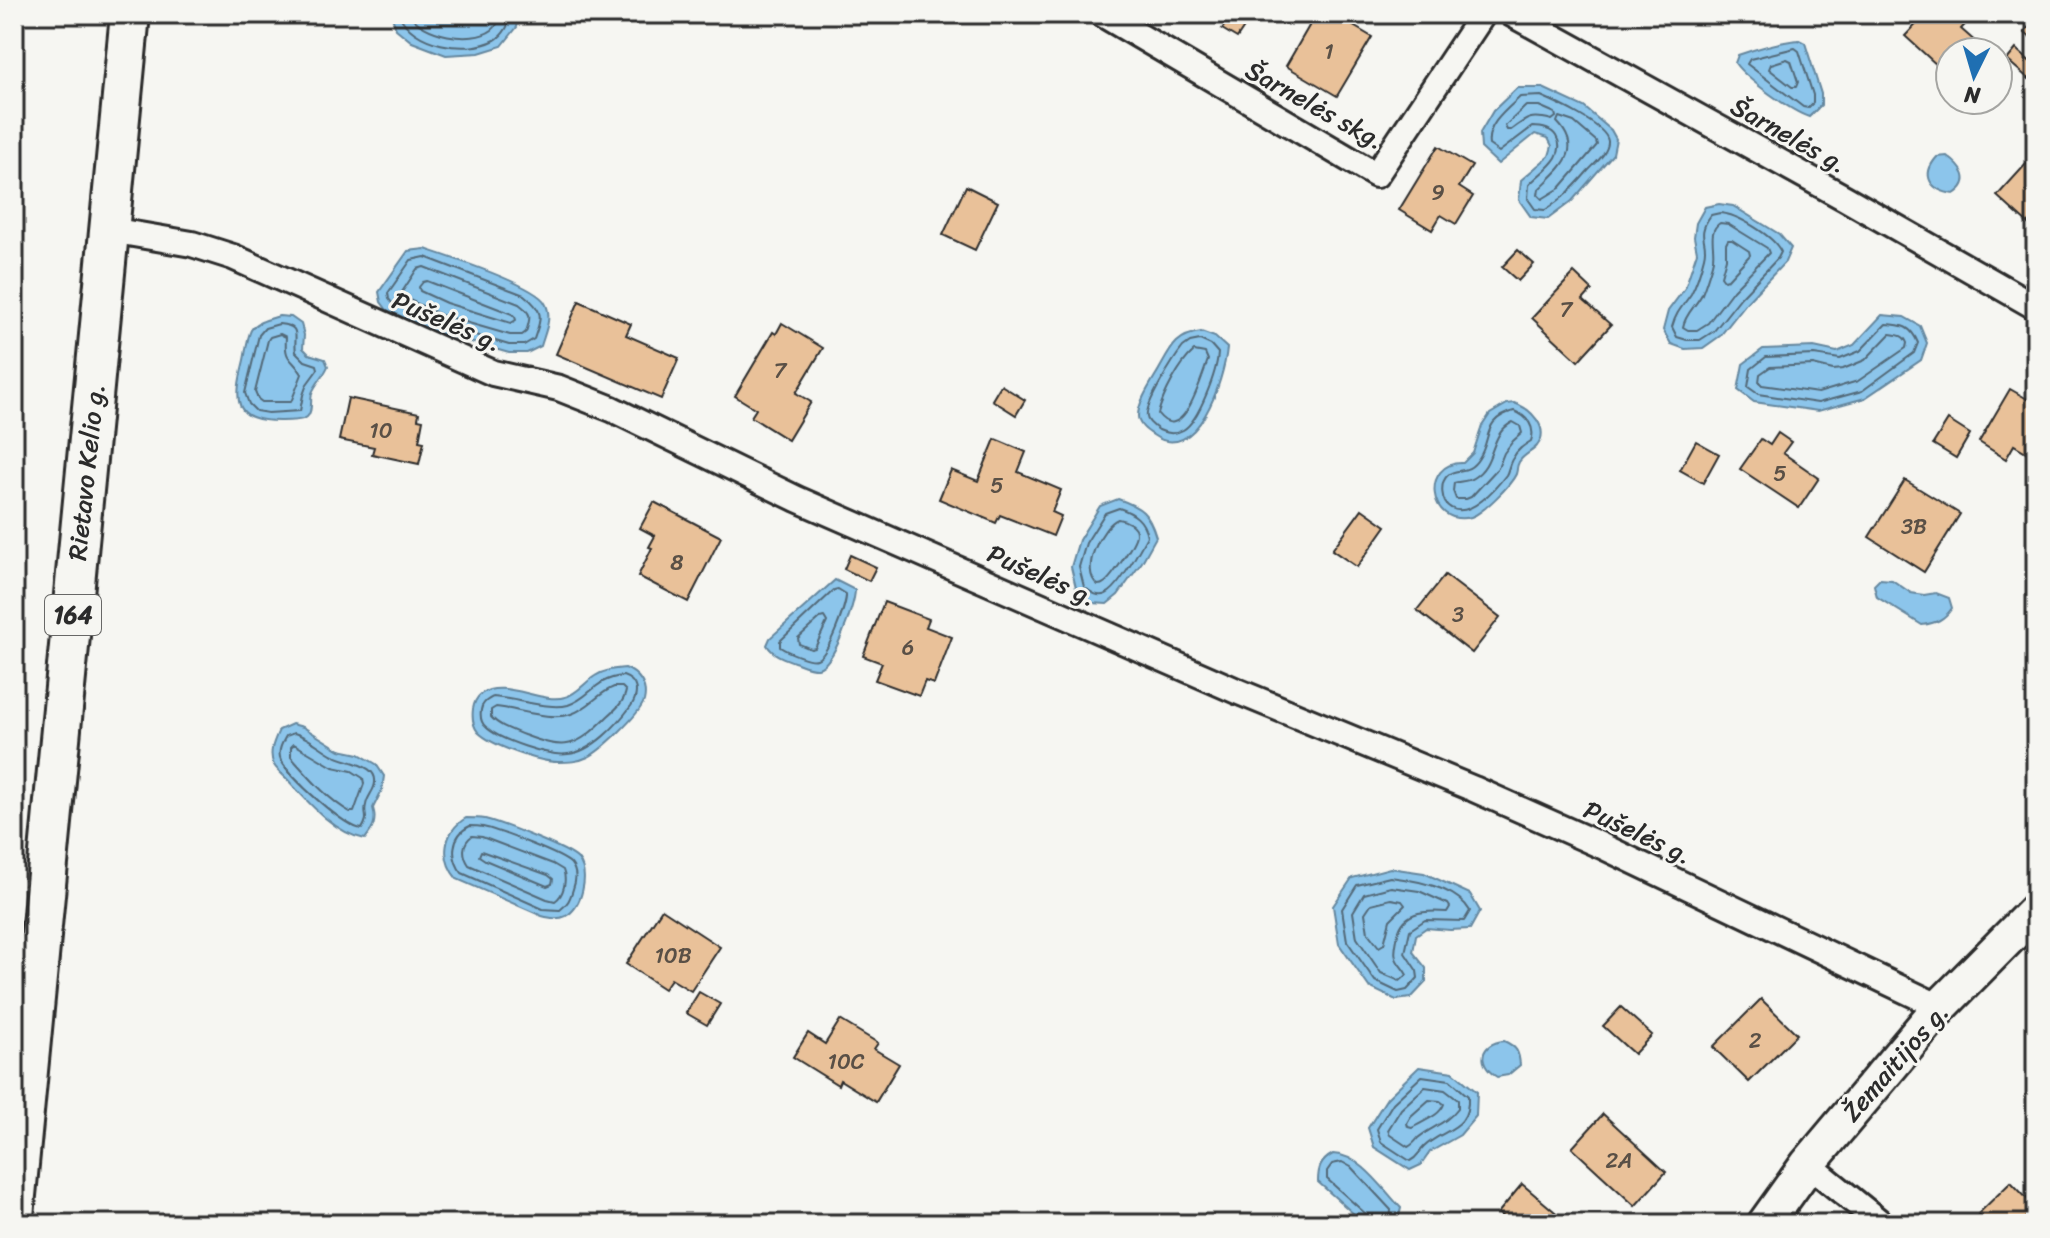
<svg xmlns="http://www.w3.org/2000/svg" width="2050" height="1238" font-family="Sriracha,sans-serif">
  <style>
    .water { fill: #8cc5eb; stroke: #65879e; stroke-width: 2 }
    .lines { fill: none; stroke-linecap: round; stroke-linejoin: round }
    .shore { stroke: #526978; stroke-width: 2 }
    .building { fill: #e9c199; stroke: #2b2b2b; stroke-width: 2 }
    .street-casing { stroke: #2b2b2b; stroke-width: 30 }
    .secondary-casing { stroke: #2b2b2b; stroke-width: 40 }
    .primary-casing { stroke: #2b2b2b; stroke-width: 44 }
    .street { stroke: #f6f6f2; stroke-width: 24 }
    .secondary { stroke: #f6f6f2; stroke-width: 34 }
    .primary { stroke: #f6f6f2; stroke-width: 38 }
    .labels { text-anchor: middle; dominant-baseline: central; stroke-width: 6; stroke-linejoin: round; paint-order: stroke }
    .number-label { font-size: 22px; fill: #5a5046 }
    .shield { fill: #f6f6f2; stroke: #686867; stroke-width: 2 }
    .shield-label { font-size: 24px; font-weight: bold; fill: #2b2b2b }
    .street-label { font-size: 26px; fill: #2b2b2b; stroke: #f6f6f2 }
  </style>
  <rect width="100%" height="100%" fill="#f6f6f2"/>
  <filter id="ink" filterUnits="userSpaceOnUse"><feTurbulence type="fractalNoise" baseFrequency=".0125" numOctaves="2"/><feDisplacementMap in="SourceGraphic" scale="16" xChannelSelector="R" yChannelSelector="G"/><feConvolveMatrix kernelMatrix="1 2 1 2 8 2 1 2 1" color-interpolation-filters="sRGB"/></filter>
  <g filter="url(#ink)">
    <!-- water -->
    <g class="water">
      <polygon points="391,14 520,14 517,27 502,46 479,53 446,55 412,42 396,29"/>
      <path d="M1799,40L1805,43L1821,94V105L1809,117C1791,111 1746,79 1735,63L1738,55C1758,48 1778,42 1799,40Z"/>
      <polygon points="1517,88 1543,88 1584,107 1611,130 1616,139 1613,154 1572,201 1548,219 1531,217 1519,200 1521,180 1549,156 1552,146 1548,138 1535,134 1498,164 1481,148 1480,133 1493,111"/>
      <path d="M1947,156C1962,167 1974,181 1954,194C1931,191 1920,176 1937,157Z"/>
      <polygon points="1719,204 1733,206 1779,234 1791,248 1785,262 1747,302 1720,336 1703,348 1685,349 1671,344 1663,330 1668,311 1685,288 1697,252 1694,237 1696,223 1705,207"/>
      <path d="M425,249C449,257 536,285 545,303C553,317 545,332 541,346L527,353H509L435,332L387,310L381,302L379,292L408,251Z"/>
      <polygon points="1882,315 1904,317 1920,326 1927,343 1921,360 1865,398 1818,411 1754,402 1738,390 1743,364 1763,349 1814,347 1837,352 1854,345"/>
      <path d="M279,316L291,317L301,324L304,335L303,348L309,354L325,359L328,366C324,376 316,383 312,393C310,400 313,412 307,417C301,422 289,420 282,421C232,422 234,401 244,360C246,351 247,338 251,330C257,321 270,319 279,316Z"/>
      <path d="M1201,332L1215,337L1227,348C1224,379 1197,466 1153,435C1147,431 1138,425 1138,416C1138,401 1154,379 1161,366C1172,346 1177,335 1201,332Z"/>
      <path d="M1514,403C1530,408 1551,428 1537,446C1532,452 1524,454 1519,462C1516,468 1518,467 1516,474C1511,485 1483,513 1471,517C1427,528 1421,461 1463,463L1473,453L1482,426L1490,414L1507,404Z"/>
      <path d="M1118,499C1141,507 1149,513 1156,537L1142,562L1118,595L1107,604L1092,603L1077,592L1071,567L1079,540L1100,506Z"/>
      <path d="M1880,579L1892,580L1911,593L1924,595L1936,593L1949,598L1952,608C1944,620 1936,623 1922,625L1877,597L1874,585Z"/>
      <path d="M835,580L855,590C855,605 834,665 818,668C810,669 801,664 794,662C783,658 773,655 767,645L770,638Z"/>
      <path d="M625,668C638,673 648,685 644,701C639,715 601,751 588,757C578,762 568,762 558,762C539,762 492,746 478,732C473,726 472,717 473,709C474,703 476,698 481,694C503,678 541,704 565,697C577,694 585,682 595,676C604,670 614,669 625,668Z"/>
      <path d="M292,724L303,727L340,750L359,754L376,764L384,776L382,790L373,808C377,821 373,829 365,839C334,833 308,802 287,779C283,775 277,770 274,765C268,753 274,741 279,730Z"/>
      <path d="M466,818C472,818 479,818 485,819C501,823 569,849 578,859C590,874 582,907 566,916C558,920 550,918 542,916L457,879C440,859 443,832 466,818Z"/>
      <polygon points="1390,868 1424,873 1470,894 1480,911 1470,929 1450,930 1426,928 1416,935 1413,952 1426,968 1426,982 1411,998 1396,1000 1369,987 1339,944 1333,906 1352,878"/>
      <path d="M1504,1041C1517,1047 1519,1052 1520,1065L1508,1075L1497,1077C1476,1064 1480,1043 1504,1041Z"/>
      <polygon points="1419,1067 1453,1072 1477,1092 1476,1116 1460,1135 1430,1152 1421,1165 1410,1170 1374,1147 1368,1128 1387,1098"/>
      <path d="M1333,1154C1361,1155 1382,1188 1401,1208L1398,1221L1394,1224H1365L1318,1182C1318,1169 1320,1161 1333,1154Z"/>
    </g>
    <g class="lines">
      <!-- shore -->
      <g class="shore">
        <path d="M399,14C411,45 467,55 495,40C504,35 510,23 512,14"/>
        <path d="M410,14C421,35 472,45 492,30C496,27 500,19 502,14"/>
        <polygon points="1795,48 1799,51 1813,95 1813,103 1808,108 1803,107 1747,64 1750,59"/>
        <polygon points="1787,59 1791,61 1798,82 1796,87 1792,87 1769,69 1771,64"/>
        <path d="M1541,96C1555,102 1606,125 1608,141C1609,153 1594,164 1587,172C1574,187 1562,200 1545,210L1535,209L1528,199L1529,185C1540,172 1569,157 1556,136C1551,128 1541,127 1532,127L1499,152L1489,145C1486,125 1506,110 1520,97Z"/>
        <path d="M1526,106H1539L1555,113L1556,117L1552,120C1531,115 1528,117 1511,130H1507L1505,126Z"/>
        <path d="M1559,117L1574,122L1596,141L1597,145L1560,188L1542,199L1538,195L1539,189C1560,168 1585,151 1557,122Z"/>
        <path d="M1720,213C1737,214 1774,236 1781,252L1778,258L1741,297L1714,331L1700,340H1687L1677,337L1672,327C1676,312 1683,306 1691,294C1697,283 1701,269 1704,257C1709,239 1695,237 1711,215Z"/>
        <path d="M1720,223L1728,224L1767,248L1769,253L1733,290L1708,323L1697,330H1688L1683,327C1685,314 1696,306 1702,294C1706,284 1709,274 1712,264C1717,249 1706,232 1720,223Z"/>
        <polygon points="1732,240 1749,251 1750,255 1728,279 1724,280 1721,276 1726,258 1726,244 1728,240"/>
        <path d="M425,257L524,295C544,311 542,316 534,339L524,345H509L438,324L392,303L389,299L388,293L411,260Z"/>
        <path d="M424,267L519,304C532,314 531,316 526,332L522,335H510L441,315L403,297L402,292L417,269Z"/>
        <polygon points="427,281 512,314 515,317 516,320 511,323 446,303 420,291 419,287 423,282"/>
        <path d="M279,324C303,326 293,336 296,352L305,361L317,365L318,369L307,384L303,395L300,411L268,413L256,411L249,404L245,393L259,335L265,328Z"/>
        <path d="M1886,324C1903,325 1911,326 1918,343L1914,353L1862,391L1818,403L1758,394L1748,387L1751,369L1766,357L1814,355L1840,359L1860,351Z"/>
        <path d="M280,334L286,337C284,362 292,357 302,374L291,402H262L258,399L255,392L268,340L270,337Z"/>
        <path d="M1890,334C1898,335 1904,335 1907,343L1906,348L1858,381L1818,393L1762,385L1759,382L1760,374L1770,367L1813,365L1833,370L1843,369L1865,360Z"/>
        <path d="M1200,340L1211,345L1218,353C1217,371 1199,421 1183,430C1176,434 1167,434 1159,430C1156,428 1147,422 1147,417C1144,405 1175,357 1183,347L1190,342Z"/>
        <path d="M1194,351L1205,353L1208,360C1201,378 1183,446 1158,414C1163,395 1179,364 1194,351Z"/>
        <path d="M1514,411C1527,416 1536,427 1531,441C1523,446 1517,450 1513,458C1509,463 1509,470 1506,475C1496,488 1470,519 1451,508C1441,503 1439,483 1448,475C1457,467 1468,476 1479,458C1492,439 1482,419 1514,411Z"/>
        <path d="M1513,422L1520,426L1522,433L1513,441L1504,453L1498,468L1471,497L1466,499H1456L1453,491L1454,483C1460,481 1467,482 1473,478C1497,464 1488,434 1513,422Z"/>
        <path d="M1119,508C1134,513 1144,520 1147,536C1140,549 1119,589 1106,594C1097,598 1091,592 1084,587L1079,567L1086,543L1105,513Z"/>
        <path d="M1118,519C1125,520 1137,525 1136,534C1136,542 1111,579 1104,583C1103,584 1100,585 1098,585C1079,571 1101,526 1118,519Z"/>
        <path d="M834,590L838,589L846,594C847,604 828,656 817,659C810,662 786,651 780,647V641Z"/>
        <polygon points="824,617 827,622 815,648 811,649 799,644 798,638 820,618"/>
        <path d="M623,676C638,681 639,694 631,706C617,725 592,752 568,754C550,757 499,740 486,727C481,723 480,717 481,710C482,703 486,701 493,697C513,698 550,710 568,705C591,698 593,679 623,676Z"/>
        <path d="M614,687H622L626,691C624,702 616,709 608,716C576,748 566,751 524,735C512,730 499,726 491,717V710L496,707C517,709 551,721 571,714C588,709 598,693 614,687Z"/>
        <path d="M294,733C309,737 320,748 333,755C346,763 382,764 374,787C372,793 367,798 366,805C363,816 370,816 362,829C344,827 289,777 281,760C277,752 282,743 286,736Z"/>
        <path d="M294,744L333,767L352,771L363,778L364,784L354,812H350C327,799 309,777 291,757V747Z"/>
        <path d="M470,826C474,826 478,826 483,827C497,830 564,855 571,864C577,871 576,881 573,889C570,899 568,904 560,910L543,909L462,873C450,858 451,835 470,826Z"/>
        <path d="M472,836L482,837L553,864L563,870C567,880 564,895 555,901L547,899L469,865C462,855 462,843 472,836Z"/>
        <polygon points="481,851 548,875 553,879 552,884 547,886 485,860 479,856"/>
        <path d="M1390,877C1415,880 1457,887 1470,911L1464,921L1425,920L1410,930L1405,953L1417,971L1418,978L1407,990L1398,992L1375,981L1347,941L1342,909L1357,885Z"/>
        <path d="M1391,887L1419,891L1448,904L1450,907L1447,912C1423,910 1401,911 1397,939C1396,945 1394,952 1396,958C1398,964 1404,969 1407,975L1400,981L1381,973L1357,938L1353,912L1364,894Z"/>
        <polygon points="1391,899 1402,901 1405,905 1390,920 1384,944 1379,947 1368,933 1365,913 1371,904"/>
        <path d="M1422,1076L1450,1080L1468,1096C1470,1132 1444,1127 1424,1147C1418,1153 1418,1157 1410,1161L1381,1142L1377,1129L1393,1103Z"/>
        <path d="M1425,1087L1445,1090L1458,1100V1108C1445,1125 1432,1126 1418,1138C1415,1142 1412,1145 1408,1147L1390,1135L1388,1130L1401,1109Z"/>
        <path d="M1429,1100L1440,1101L1444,1104C1440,1116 1423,1121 1412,1128L1408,1127L1407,1123L1411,1116Z"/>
        <polyline points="1370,1224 1367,1215 1327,1179 1327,1171 1332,1164 1342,1162 1351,1167 1391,1210 1390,1224"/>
      </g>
    </g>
    <!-- building -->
    <g class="building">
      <polygon points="1213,14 1264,14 1258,25 1249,20 1237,38 1222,29 1227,22"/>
      <polygon points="1316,14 1333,14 1372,37 1337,96 1286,66"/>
      <polygon points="1926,14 1975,14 1961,29 1986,51 1950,52 1950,77 1905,36"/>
      <polygon points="2036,19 2036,43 2024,32"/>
      <polygon points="2016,49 2036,67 2036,71 2029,79 2007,60"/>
      <polygon points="1438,146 1472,166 1459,187 1473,196 1456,224 1441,215 1432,230 1399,210"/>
      <polygon points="2036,153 2036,215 2028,224 1997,196"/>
      <polygon points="966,186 998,202 975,250 943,235"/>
      <polygon points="1518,250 1534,264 1518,281 1502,267"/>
      <polygon points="1574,273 1592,290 1583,300 1611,325 1578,361 1532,318"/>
      <polygon points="579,301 631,324 626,335 679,358 661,399 556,354"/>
      <polygon points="782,323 823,348 796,393 811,402 788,440 751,417 756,409 735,396 773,332 776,334"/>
      <polygon points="1001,385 1025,400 1016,415 992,400"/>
      <polygon points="2010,389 2036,404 2036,458 2014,445 2006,459 1979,442"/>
      <polygon points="348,398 419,413 418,419 423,420 419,441 424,442 419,464 372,454 374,447 339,440"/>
      <polygon points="1948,420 1970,434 1956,458 1933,444"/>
      <polygon points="1778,433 1791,442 1783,453 1819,478 1799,508 1740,469 1761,439 1770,445"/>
      <polygon points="995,439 1026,452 1018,472 1061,490 1052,512 1061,516 1053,536 1000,515 996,523 939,499 951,470 978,481"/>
      <polygon points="1696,441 1719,454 1703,483 1680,470"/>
      <polygon points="1905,480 1960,514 1924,572 1869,537"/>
      <polygon points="654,502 721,537 688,602 638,576 652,548 649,547 655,536 640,528"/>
      <polygon points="1362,509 1386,526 1357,567 1332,550"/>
      <polygon points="850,555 876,567 869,581 844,569"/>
      <polygon points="1445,575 1500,617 1472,653 1417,610"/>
      <polygon points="884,602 929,619 926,627 952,637 934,684 925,681 919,696 875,680 882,663 863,656"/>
      <polygon points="662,909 720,947 691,991 671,979 664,989 626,964"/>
      <polygon points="699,992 720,1004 707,1025 686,1013"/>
      <polygon points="1761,999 1797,1034 1749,1082 1713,1047"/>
      <polygon points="1621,1007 1652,1035 1634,1054 1603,1026"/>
      <polygon points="840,1020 878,1043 874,1049 899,1064 876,1102 840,1080 838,1085 793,1057 808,1033 825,1044"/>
      <polygon points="1603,1114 1666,1172 1635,1206 1572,1148"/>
      <polygon points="2011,1182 2036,1208 2019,1224 1987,1224 1978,1214"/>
      <polygon points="1522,1184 1567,1222 1565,1224 1511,1224 1498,1213"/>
    </g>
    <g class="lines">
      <!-- street casing -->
      <g class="street-casing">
        <g id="street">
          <polyline points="1102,14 1376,175 1483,14"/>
          <polyline points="1512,14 1845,198 2036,307"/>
          <polyline points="110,230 192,244 233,257 493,373 559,388 612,409 797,499 1239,692 1474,789 1602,846 1940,1007"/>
          <polyline points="1808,1164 1882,1224"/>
        </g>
      </g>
      <!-- secondary casing -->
      <g class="secondary-casing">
        <polyline id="secondary" points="1765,1224 1808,1164 1940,1007 2036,910"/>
      </g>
      <!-- primary casing -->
      <g class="primary-casing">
        <polyline id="primary" points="14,1216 130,14"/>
      </g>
      <!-- street -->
      <use href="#street" class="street"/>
      <!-- secondary -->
      <use href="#secondary" class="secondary"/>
      <!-- primary -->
      <use href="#primary" class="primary"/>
    </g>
  </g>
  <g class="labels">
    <!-- number labels -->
    <g class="number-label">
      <text x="1329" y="51">1</text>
      <text x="1438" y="192">9</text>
      <text x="1566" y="309">7</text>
      <text x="780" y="370">7</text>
      <text x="381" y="430">10</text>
      <text x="1780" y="473">5</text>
      <text x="997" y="485">5</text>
      <text x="1914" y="526">3B</text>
      <text x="677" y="562">8</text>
      <text x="1458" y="614">3</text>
      <text x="908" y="647">6</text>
      <text x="673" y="955">10B</text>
      <text x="1755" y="1040">2</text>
      <text x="846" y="1061">10C</text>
      <text x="1619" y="1160">2A</text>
    </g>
    <!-- shield labels -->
    <rect class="shield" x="45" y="595" width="56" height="40" rx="6"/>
    <g class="shield-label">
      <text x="73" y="615">164</text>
    </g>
    <!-- street labels -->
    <g class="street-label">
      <text transform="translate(1315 105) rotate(29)">Šarnelės skg.</text>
      <text transform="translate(1789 135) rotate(29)">Šarnelės g.</text>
      <text transform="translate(447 321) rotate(23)">Pušelės g.</text>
      <text transform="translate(86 472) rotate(-84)">Rietavo Kelio g.</text>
      <text transform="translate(1042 575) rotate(24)">Pušelės g.</text>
      <text transform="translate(1638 832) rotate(25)">Pušelės g.</text>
      <text transform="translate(1895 1062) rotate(-49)">Žemaitijos g.</text>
    </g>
  </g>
  <!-- margin -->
  <rect width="2050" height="1238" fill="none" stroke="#f6f6f2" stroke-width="48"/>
  <rect x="24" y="24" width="2002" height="1190" fill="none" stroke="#2b2b2b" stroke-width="3" filter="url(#ink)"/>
  <!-- north arrow -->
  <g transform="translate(1974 76) rotate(185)"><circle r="38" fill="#f6f6f2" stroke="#a5a5a2" stroke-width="2"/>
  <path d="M0-6L14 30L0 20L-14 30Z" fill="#1f6fb2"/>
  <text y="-12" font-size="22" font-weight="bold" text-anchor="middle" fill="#2b2b2b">N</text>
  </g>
</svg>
